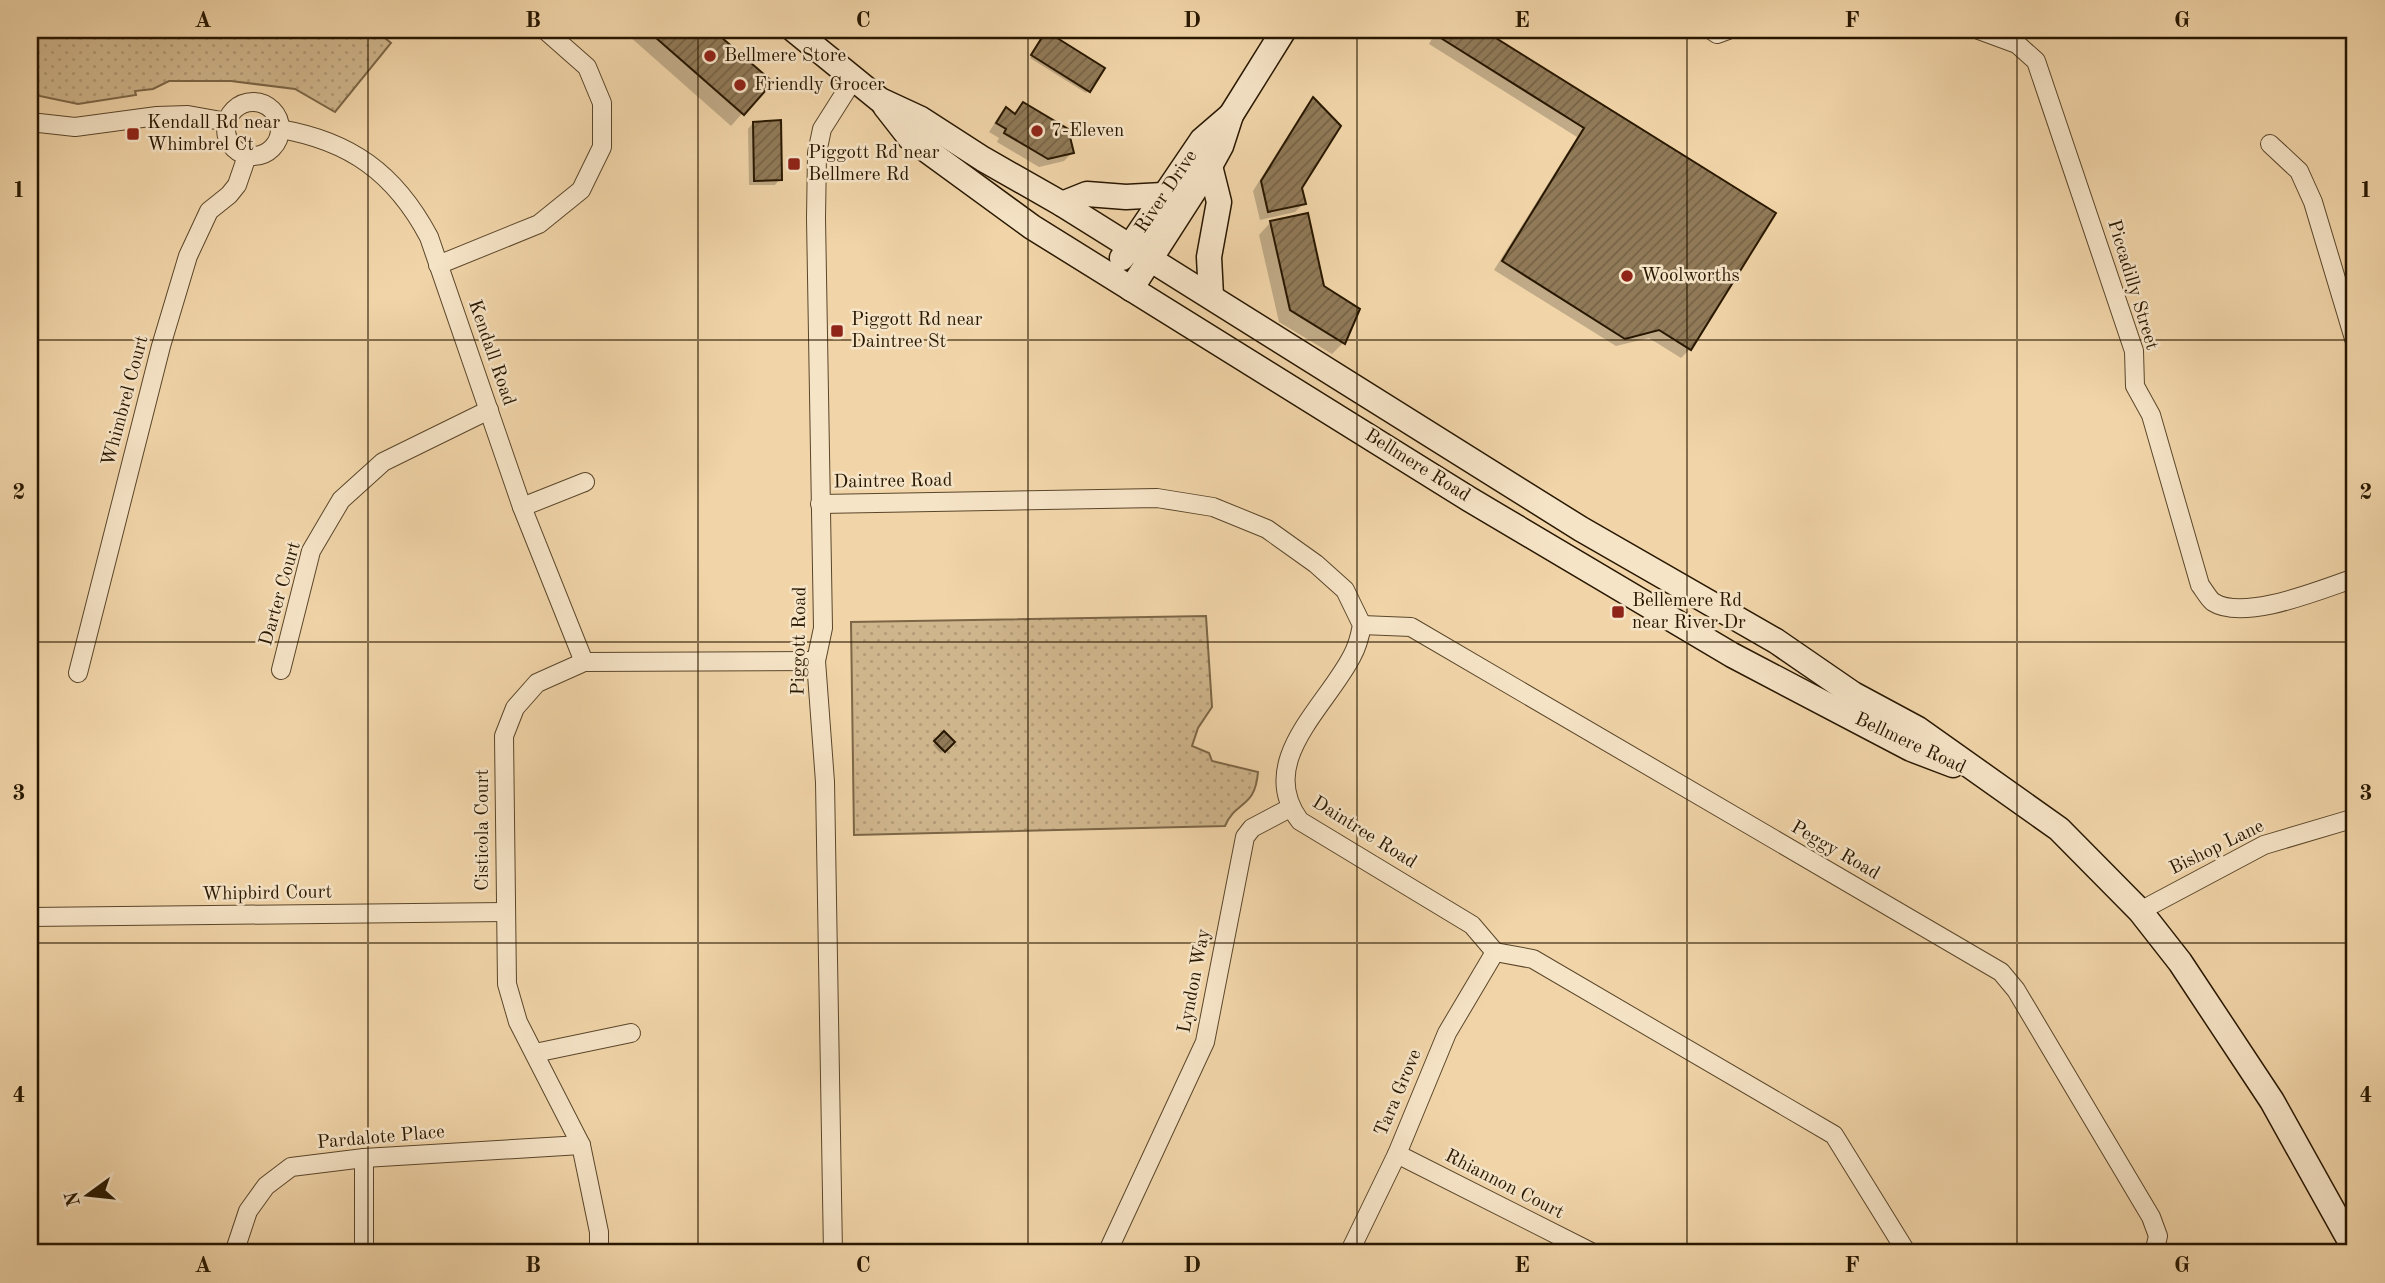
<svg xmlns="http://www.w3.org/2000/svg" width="2385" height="1283" font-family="'Old Standard TT',serif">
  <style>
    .park { fill: url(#park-dots); stroke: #7c6646; stroke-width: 2 }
    .shadow { fill: #0003 }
    .building { fill: url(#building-hatch); stroke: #281700; stroke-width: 2 }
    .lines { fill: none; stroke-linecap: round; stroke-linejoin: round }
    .street-casing { stroke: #5a462a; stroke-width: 20 }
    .secondary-casing { stroke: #281700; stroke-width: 27 }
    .street { stroke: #f6e4c7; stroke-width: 18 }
    .secondary { stroke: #f6e4c7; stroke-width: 24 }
    .grid { fill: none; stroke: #281700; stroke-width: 2; stroke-opacity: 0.55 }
    .poi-dot { fill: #8f2418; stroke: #f6e4c7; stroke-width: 2.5 }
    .labels { text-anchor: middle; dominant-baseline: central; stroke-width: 5; stroke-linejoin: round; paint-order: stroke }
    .poi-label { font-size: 19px; fill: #281700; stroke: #f6e4c7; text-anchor: start }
    .street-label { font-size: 19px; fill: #281700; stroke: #f6e4c7 }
    .neatline { fill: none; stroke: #281700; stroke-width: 2.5 }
    .grid-label { font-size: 23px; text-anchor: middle; font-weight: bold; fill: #281700 }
  </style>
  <defs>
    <pattern id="park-dots" width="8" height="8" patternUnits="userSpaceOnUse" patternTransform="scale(1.75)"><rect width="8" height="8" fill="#cfb58c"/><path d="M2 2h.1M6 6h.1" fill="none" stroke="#b29b77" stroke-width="1.8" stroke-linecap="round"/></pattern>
    <pattern id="building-hatch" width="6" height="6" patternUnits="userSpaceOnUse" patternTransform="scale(1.75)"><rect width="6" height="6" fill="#917a58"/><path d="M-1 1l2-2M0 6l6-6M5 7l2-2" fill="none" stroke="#766346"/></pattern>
  </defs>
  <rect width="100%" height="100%" fill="#f1d5a9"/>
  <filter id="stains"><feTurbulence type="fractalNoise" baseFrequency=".00286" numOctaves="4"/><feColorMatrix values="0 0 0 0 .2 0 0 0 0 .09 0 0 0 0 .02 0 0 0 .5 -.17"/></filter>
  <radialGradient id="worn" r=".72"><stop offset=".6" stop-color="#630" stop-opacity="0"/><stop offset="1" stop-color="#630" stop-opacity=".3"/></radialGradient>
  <!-- park -->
  <g class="park">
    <polygon points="30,30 375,30 391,43 335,112 295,89 231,81 169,81 153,89 135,91 136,95 78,104 30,94"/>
    <path d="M1206,616L1212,707L1198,728L1192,746L1209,753L1212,761L1258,772C1255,809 1236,800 1225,826L854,835L851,622Z"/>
  </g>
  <!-- shadow -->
  <g class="shadow">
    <polygon points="635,30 711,30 770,82 731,126 629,36"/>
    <polygon points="1437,30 1480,30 1773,214 1690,349 1681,358 1649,338 1616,346 1494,270 1577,137 1429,44"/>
    <polygon points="1044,36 1102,69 1086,93 1030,58"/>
    <polygon points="1313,100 1300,188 1304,203 1295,212 1260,220 1253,191 1305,108"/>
    <polygon points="1023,104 1072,153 1064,161 1039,167 997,142 999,138 989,132 998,118 1006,110 1013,114"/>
    <polygon points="753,123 780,179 775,185 749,185 748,129"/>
    <polygon points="1306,215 1322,287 1343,343 1332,354 1279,322 1259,235 1270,223"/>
    <polygon points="944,734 952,742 941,753 933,745"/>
  </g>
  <!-- building -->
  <g class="building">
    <polygon points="647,30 713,30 773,82 744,115"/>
    <polygon points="1439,30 1483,30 1776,213 1691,350 1659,330 1625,339 1502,261 1584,128 1436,35"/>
    <polygon points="1046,31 1105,68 1090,92 1031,55"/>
    <polygon points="1313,97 1341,126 1302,188 1306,204 1268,212 1261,181"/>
    <polygon points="1023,102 1068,129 1074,153 1048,159 1004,133 1006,129 996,123 1006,107 1015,114"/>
    <polygon points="781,120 782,180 754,181 753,122"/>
    <polygon points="1308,213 1324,286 1360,309 1345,344 1290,310 1270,221"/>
    <polygon points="944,731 955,742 945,752 934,741"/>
  </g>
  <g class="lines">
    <!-- street casing -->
    <g class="street-casing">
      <g id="street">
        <polyline points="1711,30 1717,34 1728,30"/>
        <path d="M1979,30L2017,44L2036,61L2134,351L2135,386L2151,415L2200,585C2204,590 2208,598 2213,602C2244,622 2322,589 2355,578"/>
        <circle cx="253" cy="129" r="27"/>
        <polyline points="30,122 75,127 157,116 188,115 227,122"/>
        <path d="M280,129C350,141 395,173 429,237L522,507L584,662"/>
        <polyline points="2270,144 2299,171 2313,202 2355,342"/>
        <polyline points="438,265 539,224 581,190 602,147 602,103 587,67 545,30"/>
        <path d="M820,504L1157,498L1213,507L1267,529L1316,564L1345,590L1362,625C1360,636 1357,647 1352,656C1326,707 1255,762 1300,821L1472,925L1495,952L1533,959L1834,1135L1907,1253"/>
        <polyline points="522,507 585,482"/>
        <polyline points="1362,625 1411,627 2001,972 2016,990 2151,1217 2158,1236 2154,1253"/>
        <polyline points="281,670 311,551 341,500 383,462 489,410"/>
        <polyline points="78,673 161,346 188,256 209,211 229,195 237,185 247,156"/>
        <polyline points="2140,911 2264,845 2355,818"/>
        <polyline points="30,917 505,912"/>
        <polyline points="535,1053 631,1033"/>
        <polyline points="1397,1154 1593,1253"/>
        <polyline points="364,1158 364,1253"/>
        <polyline points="234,1253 248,1211 266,1186 291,1167 364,1158 581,1145"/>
        <polyline points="599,1253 599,1232 581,1145 518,1022 507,984 504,736 515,708 537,683 584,662 816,661"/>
        <polyline points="833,1253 825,782 816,661 823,628 816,218 817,153 822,129 853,80"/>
        <polyline points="1107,1253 1205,1042 1245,837 1252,828 1290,808"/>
        <polyline points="1349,1253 1397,1154 1447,1033 1495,952"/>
      </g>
    </g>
    <!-- secondary casing -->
    <g class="secondary-casing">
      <g id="secondary">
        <polyline points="794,30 880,100 921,119 983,159 1062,204 1581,529 1776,641 1853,694 1918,729 2059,829 2140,911 2180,962 2272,1101 2355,1250"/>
        <polyline points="885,106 910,138 1032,227 1469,499 1732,655 1911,749 1953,765"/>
        <polyline points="1210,166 1219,202 1209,257 1211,296"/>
        <polyline points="1062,204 1087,194 1126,197 1163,195"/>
        <polyline points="1122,258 1202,140 1231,115"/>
        <polyline points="1131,289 1210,166 1221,146 1231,115 1284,30"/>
      </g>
    </g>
    <!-- street -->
    <use href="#street" class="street"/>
    <!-- secondary -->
    <use href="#secondary" class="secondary"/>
  </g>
  <!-- grid -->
  <path class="grid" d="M368,30V1253M698,30V1253M1028,30V1253M1357,30V1253M1687,30V1253M2017,30V1253M30,340H2355M30,642H2355M30,943H2355"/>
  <!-- markers -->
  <g class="poi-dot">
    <circle cx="710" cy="56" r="7"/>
    <circle cx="740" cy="85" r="7"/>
    <circle cx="1037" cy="131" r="7"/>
    <rect x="126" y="127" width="14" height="14" rx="3.5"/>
    <rect x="787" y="157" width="14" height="14" rx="3.5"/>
    <circle cx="1627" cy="276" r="7"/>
    <rect x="830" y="324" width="14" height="14" rx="3.5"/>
    <rect x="1611" y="605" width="14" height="14" rx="3.5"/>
  </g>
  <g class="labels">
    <!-- poi labels -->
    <g class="poi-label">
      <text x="724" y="56">Bellmere Store</text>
      <text x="754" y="85">Friendly Grocer</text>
      <text x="147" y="123">Kendall Rd near<tspan x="147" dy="22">Whimbrel Ct</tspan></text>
      <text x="1051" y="131">7-Eleven</text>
      <text x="808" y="153">Piggott Rd near<tspan x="808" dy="22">Bellmere Rd</tspan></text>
      <text x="1641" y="276">Woolworths</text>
      <text x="851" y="320">Piggott Rd near<tspan x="851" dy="22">Daintree St</tspan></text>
      <text x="1632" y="601">Bellemere Rd<tspan x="1632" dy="22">near River Dr</tspan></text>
    </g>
    <!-- street labels -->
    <g class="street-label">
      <text transform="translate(1167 192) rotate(-56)">River Drive</text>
      <text transform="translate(2132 285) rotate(73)">Piccadilly Street</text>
      <text transform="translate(491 353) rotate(71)">Kendall Road</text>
      <text transform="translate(126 401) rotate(-75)">Whimbrel Court</text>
      <text transform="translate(1417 466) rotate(32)">Bellmere Road</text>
      <text transform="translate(893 482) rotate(-1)">Daintree Road</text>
      <text transform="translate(281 594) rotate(-74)">Darter Court</text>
      <text transform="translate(800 641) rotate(-89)">Piggott Road</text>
      <text transform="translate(1910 744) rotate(25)">Bellmere Road</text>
      <text transform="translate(483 830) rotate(-90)">Cisticola Court</text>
      <text transform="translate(1364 833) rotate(32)">Daintree Road</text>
      <text transform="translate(2217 848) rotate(-26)">Bishop Lane</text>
      <text transform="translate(1835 851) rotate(30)">Peggy Road</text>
      <text transform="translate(267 894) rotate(-1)">Whipbird Court</text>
      <text transform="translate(1195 981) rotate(-79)">Lyndon Way</text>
      <text transform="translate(1399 1093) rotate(-67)">Tara Grove</text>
      <text transform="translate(381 1138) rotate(-5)">Pardalote Place</text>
      <text transform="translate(1504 1185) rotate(27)">Rhiannon Court</text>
    </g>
  </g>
  <!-- margin -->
  <rect width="2385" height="1283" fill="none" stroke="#f1d5a9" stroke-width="77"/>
  <!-- north arrow -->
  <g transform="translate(88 1195) rotate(255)" stroke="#f6e4c7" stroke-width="5" paint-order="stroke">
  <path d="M0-5L12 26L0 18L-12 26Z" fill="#281700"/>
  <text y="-10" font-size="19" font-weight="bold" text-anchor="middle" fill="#281700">N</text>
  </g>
  <rect x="38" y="38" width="2308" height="1206" class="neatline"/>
  <g class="grid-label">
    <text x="203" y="27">A</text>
    <text x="533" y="27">B</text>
    <text x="863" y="27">C</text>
    <text x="1192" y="27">D</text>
    <text x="1522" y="27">E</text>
    <text x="1852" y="27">F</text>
    <text x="2182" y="27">G</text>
    <text x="19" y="197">1</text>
    <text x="2366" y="197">1</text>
    <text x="19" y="499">2</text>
    <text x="2366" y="499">2</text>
    <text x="19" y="800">3</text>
    <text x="2366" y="800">3</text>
    <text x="19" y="1102">4</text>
    <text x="2366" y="1102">4</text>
    <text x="203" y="1272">A</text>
    <text x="533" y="1272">B</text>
    <text x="863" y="1272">C</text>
    <text x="1192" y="1272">D</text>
    <text x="1522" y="1272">E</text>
    <text x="1852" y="1272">F</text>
    <text x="2182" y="1272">G</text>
  </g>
  <rect width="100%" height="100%" filter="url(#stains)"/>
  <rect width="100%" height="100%" fill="url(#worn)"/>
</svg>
